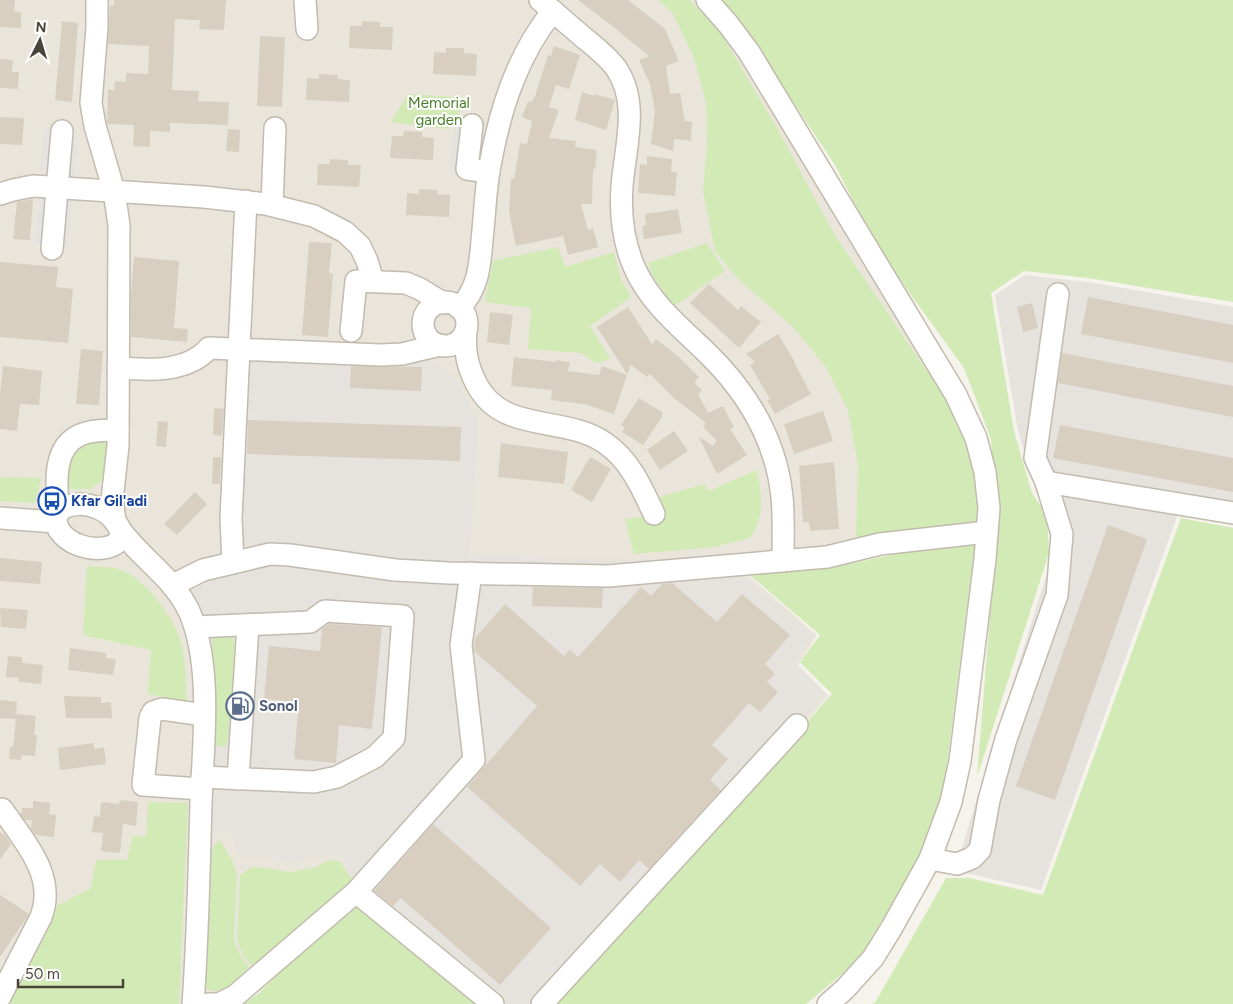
<svg xmlns="http://www.w3.org/2000/svg" width="1233" height="1004" font-family="Figtree,sans-serif">
  <style>
    .residential { fill: #eae5da }
    .industrial { fill: #e6e2dd }
    .green { fill: #d2eab5 }
    .parking { fill: #e5e3e0 }
    .building { fill: #d8cfc1 }
    .lines { fill: none; stroke-linecap: round; stroke-linejoin: round }
    .minor-casing { stroke: #c2bbae; stroke-width: 24 }
    .minor { stroke: #fff; stroke-width: 21 }
    .labels { text-anchor: middle; dominant-baseline: central; stroke-width: 4; stroke-linejoin: round; paint-order: stroke }
    .park-label { font-size: 15px; fill: #4a7f2a; stroke: #fff }
    .transit-label { font-size: 15px; font-weight: bold; fill: #164399; stroke: #fff; text-anchor: start }
    .service-label { font-size: 15px; font-weight: bold; fill: #4e5e75; stroke: #fff; text-anchor: start }
  </style>
  <rect width="100%" height="100%" fill="#f6f3ec"/>
  <!-- residential -->
  <polygon class="residential" points="0,0 715,0 962,393 993,533 892,552 856,562 742,570 817,635 798,665 829,696 556,1004 357,899 235,1004 0,1004"/>
  <!-- industrial -->
  <g class="industrial">
    <polygon points="1025,275 1088,282 1233,307 1233,524 1178,514 1041,890 970,874 954,873 1053,553 1051,513 1036,491 1018,431 995,295"/>
    <polygon points="246,359 431,360 454,374 478,421 470,555 721,562 742,575 813,636 793,662 825,694 549,1004 483,1004 356,898 343,856 321,856 291,862 277,859 240,857 230,830 212,838 208,741 188,590 226,575 241,552"/>
  </g>
  <!-- green -->
  <g class="green">
    <polygon points="658,0 690,0 722,35 777,128 834,234 950,405 968,449 979,494 975,523 856,537 858,465 848,410 825,366 792,326 737,278 715,251 703,191 707,143 706,103 694,58 672,12"/>
    <polygon points="718,0 1233,0 1233,302 1088,278 1024,271 991,293 1014,431 1032,493 1047,515 1049,553 977,777 997,528 991,439 964,368 877,248 835,165 752,40"/>
    <polygon points="408,94 468,98 448,129 391,122"/>
    <polygon points="707,243 725,271 674,306 654,278 648,263"/>
    <polygon points="558,247 565,267 614,252 621,279 631,297 590,326 610,359 596,363 581,353 528,349 531,308 485,302 493,261"/>
    <path d="M108,438L104,479L91,489H69C68,454 76,447 108,438Z"/>
    <path d="M757,470C762,496 765,515 750,538L714,547L634,554L625,519L664,514L660,497L704,484L708,491Z"/>
    <polygon points="0,477 41,478 35,503 0,501"/>
    <polygon points="1181,518 1233,528 1233,1004 872,1004 876,1001 946,878 969,878 1043,895"/>
    <polygon points="975,543 945,781 925,850 858,961 806,1004 556,1004 832,694 800,662 820,635 745,571 845,565 900,553"/>
    <path d="M87,566C97,567 112,566 121,570C144,578 173,616 180,639C186,658 186,681 186,701L148,694L151,650L83,635Z"/>
    <polygon points="230,634 234,642 236,650 228,738 227,744 223,747 215,745 213,739 212,640 214,636"/>
    <polygon points="148,802 188,803 179,1004 12,1004 9,1002 57,906 91,888 96,860 127,860 132,836 146,837"/>
    <path d="M220,840L233,861L237,875L234,940L240,955L249,967C236,980 226,996 206,989L202,983L209,857L214,845Z"/>
    <polygon points="333,860 340,862 355,884 252,967 243,955 237,940 240,875 252,867 274,869 288,872 301,870 317,867 324,862"/>
    <polygon points="351,901 475,1004 243,1004 258,994"/>
  </g>
  <!-- parking -->
  <g class="parking">
    <polygon points="454,120 484,123 479,175 449,172"/>
    <polygon points="44,129 78,132 68,247 35,245"/>
  </g>
  <!-- building -->
  <g class="building">
    <polygon points="0,0 15,0 14,11 21,12 21,28 0,27"/>
    <polygon points="114,0 226,0 224,30 199,29 200,20 175,19 172,90 199,91 198,101 229,102 228,125 170,123 170,132 150,131 150,147 133,146 134,125 107,124 108,90 114,90 115,81 126,82 126,73 148,74 149,46 108,44 110,5 114,6"/>
    <polygon points="578,0 628,0 665,29 679,61 666,66 670,94 680,93 685,121 692,122 691,141 674,139 673,151 651,144 655,111 650,84 639,60 649,56 607,22"/>
    <polygon points="62,21 78,23 72,102 55,100"/>
    <polygon points="362,21 380,22 380,27 393,27 392,50 349,48 350,26 362,26"/>
    <polygon points="260,36 285,37 282,107 257,106"/>
    <polygon points="554,46 580,55 569,89 556,85 549,107 559,110 549,138 576,141 575,147 597,150 595,169 593,169 592,204 581,204 588,230 593,228 598,247 568,255 563,236 516,246 509,212 511,178 514,179 520,143 527,144 532,121 522,117 528,101 531,102 535,96 548,55 551,56"/>
    <polygon points="446,48 464,48 464,53 477,54 476,76 433,74 434,52 446,53"/>
    <polygon points="0,59 13,60 12,72 19,72 18,89 0,88"/>
    <polygon points="319,74 338,75 337,79 350,80 349,102 306,100 307,78 319,79"/>
    <polygon points="582,92 594,96 595,94 615,100 606,130 575,120"/>
    <polygon points="0,117 24,118 22,145 0,144"/>
    <polygon points="228,129 240,130 239,152 226,151"/>
    <polygon points="404,131 422,132 422,137 434,138 433,160 390,158 392,136 403,136"/>
    <polygon points="647,156 672,159 671,172 677,172 675,196 638,193 640,164 647,165"/>
    <polygon points="330,159 348,160 348,165 361,165 359,187 317,185 318,164 330,164"/>
    <polygon points="419,189 437,190 437,194 450,195 449,217 406,215 407,193 419,194"/>
    <polygon points="33,199 30,240 13,239 17,202"/>
    <polygon points="678,209 682,233 644,239 642,226 646,225 645,214"/>
    <polygon points="309,242 332,243 329,273 333,274 328,337 302,335"/>
    <polygon points="134,257 179,261 174,328 188,329 187,342 131,337 131,293"/>
    <polygon points="0,262 58,267 56,287 73,289 68,343 0,337"/>
    <polygon points="709,284 738,310 741,306 761,322 739,348 690,303"/>
    <polygon points="1088,297 1233,325 1233,363 1081,334"/>
    <polygon points="1032,303 1038,328 1023,332 1017,307"/>
    <polygon points="628,307 652,344 656,339 680,358 699,377 694,382 702,390 698,394 708,413 723,406 734,427 730,429 747,455 717,474 699,437 713,446 717,441 703,427 706,423 674,398 650,374 647,377 631,365 627,374 597,327"/>
    <polygon points="490,312 513,315 509,345 487,342"/>
    <polygon points="778,334 795,362 794,362 811,394 775,414 767,400 770,399 750,365 755,362 746,354"/>
    <polygon points="81,349 103,351 99,405 76,404"/>
    <polygon points="1062,353 1233,386 1233,417 1058,383"/>
    <polygon points="514,357 556,362 556,360 570,362 568,371 599,375 602,366 627,375 614,414 584,404 551,400 552,390 511,386"/>
    <polygon points="3,366 42,371 39,405 20,404 17,431 0,429 0,395"/>
    <polygon points="351,366 422,367 421,391 350,388"/>
    <polygon points="639,398 662,412 662,417 643,445 622,432 625,428 621,425"/>
    <polygon points="214,408 224,409 222,436 213,435"/>
    <polygon points="823,411 833,441 794,454 784,424"/>
    <polygon points="248,420 461,427 460,461 247,454"/>
    <polygon points="158,421 168,422 166,447 156,446"/>
    <polygon points="1060,425 1233,458 1233,492 1053,458"/>
    <polygon points="674,431 688,451 660,470 647,450"/>
    <polygon points="501,443 568,452 564,484 498,477"/>
    <polygon points="213,457 221,457 220,484 212,484"/>
    <polygon points="590,457 611,469 592,502 571,490"/>
    <polygon points="834,462 839,529 810,531 809,522 803,522 799,466"/>
    <polygon points="195,492 207,504 177,535 164,524"/>
    <polygon points="1108,525 1147,539 1055,800 1016,786"/>
    <polygon points="0,558 42,562 40,584 0,581"/>
    <polygon points="672,583 717,622 742,594 790,635 765,664 775,674 767,682 778,692 760,712 749,703 712,745 728,759 710,780 721,790 649,869 639,860 620,882 600,864 580,886 467,787 537,706 474,651 475,638 505,604 564,656 570,649 578,657 641,587 651,596 662,584"/>
    <polygon points="533,587 603,588 602,608 532,606"/>
    <polygon points="0,608 28,610 26,629 1,627"/>
    <polygon points="329,624 382,627 372,729 339,725 336,763 294,759 299,702 264,699 269,646 320,651 322,629"/>
    <polygon points="70,648 106,653 106,658 116,659 113,675 68,670"/>
    <polygon points="8,656 22,657 22,663 43,665 41,684 19,682 19,678 6,677"/>
    <polygon points="64,696 101,697 101,703 111,702 112,718 66,718"/>
    <polygon points="0,700 17,702 16,714 36,716 34,735 37,735 35,756 21,755 21,760 9,759 10,747 13,747 16,719 0,718"/>
    <polygon points="94,743 94,749 104,747 106,764 60,770 58,748"/>
    <polygon points="120,800 138,802 136,826 123,824 120,853 101,851 103,833 92,832 94,816 100,817 101,802 119,804"/>
    <polygon points="33,801 50,803 49,814 56,815 54,837 36,835 31,829 32,820 25,820 21,815 22,808 33,808"/>
    <polygon points="433,824 551,928 500,985 401,898 393,906 374,891"/>
    <polygon points="0,832 6,836 11,844 0,860"/>
    <polygon points="0,895 29,914 0,957"/>
  </g>
  <g class="lines">
    <!-- minor casing -->
    <g class="minor-casing">
      <g id="minor">
        <polyline points="97,0 97,27 91,103 95,126 114,191 119,225 118,446 112,500 115,521"/>
        <polyline points="305,0 307,29"/>
        <path d="M540,0C554,12 569,25 583,37C594,46 607,56 616,68C640,103 625,147 622,186C620,215 623,244 636,271C651,303 679,326 704,350C746,390 776,438 782,497C784,518 783,540 783,561"/>
        <polyline points="707,0 728,24 749,52 956,395 976,438 985,472 989,508 985,559 960,761 951,802 930,859 891,929 873,958 845,989 828,1004"/>
        <polyline points="472,125 467,169 489,172"/>
        <polyline points="0,194 13,190 33,186 204,197 266,204 314,216 345,232 360,246 367,261 373,281"/>
        <polyline points="272,205 275,128"/>
        <polyline points="52,249 62,131"/>
        <circle cx="445" cy="324" r="22"/>
        <path d="M459,308C481,287 480,258 483,230C485,208 486,186 490,165C500,110 517,55 553,11"/>
        <path d="M466,330C464,350 467,366 477,385C503,434 565,415 605,443C630,460 642,488 654,514"/>
        <polyline points="351,331 356,281 406,283 420,289 443,303"/>
        <path d="M118,368C148,370 187,373 209,348L381,355L402,354L440,345"/>
        <polyline points="1046,482 1233,513"/>
        <path d="M80,504C93,505 106,510 114,520C141,551 79,560 59,530C56,524 55,518 58,512L67,506Z"/>
        <path d="M58,512C57,487 51,448 80,435C91,430 105,430 118,430"/>
        <polyline points="0,518 56,522"/>
        <path d="M119,528C140,558 173,577 189,611C213,665 203,745 201,803C199,870 198,937 193,1004"/>
        <polyline points="233,563 231,518 246,201"/>
        <polyline points="173,585 203,570 270,554 290,555 395,570 449,573 608,576 827,557 880,544 987,532"/>
        <polyline points="195,627 310,622 325,611 403,616 394,738 375,757 337,777 314,782 202,777"/>
        <polyline points="238,779 248,625"/>
        <polyline points="201,789 143,785 150,718 153,712 162,709 204,715"/>
        <polyline points="930,859 957,864 972,858 980,850 989,800 1006,739 1057,595 1062,534 1046,482 1035,458 1058,294"/>
        <polyline points="356,892 493,1004"/>
        <path d="M0,997L41,917C57,876 24,841 2,809"/>
        <polyline points="208,1004 219,1004 235,996 356,892 474,760 461,645 471,573"/>
        <polyline points="542,1004 797,725"/>
      </g>
    </g>
    <!-- minor -->
    <use href="#minor" class="minor"/>
  </g>
  <!-- icons -->
  <defs>
    <g id="bus-ring" transform="scale(1.4375)"><circle r="9.5" fill="#fff" stroke="#1a4fb4" stroke-width="1.5"/><path d="M-5-6H5V4H4V6H2V4H-2V6H-4V4H-5ZM-3.5-4V0h7V-4ZM-3.5 1.2v1.5H-2V1.2ZM2 1.2v1.5H3.5V1.2Z" fill="#1a4fb4"/></g>
    <g id="fuel-ring" transform="scale(1.4375)"><circle r="9.5" fill="#fff" stroke="#5c6f8a" stroke-width="1.5"/><path d="M-5.5-6h7V0h2V4h1.3V-2.5L3-4.5l.8-.8L6-3V5H2.5V1h-1V6h-7ZM-4.2-4.7v3.2H.2V-4.7Z" fill="#5c6f8a"/></g>
  </defs>
  <g fill-rule="evenodd">
    <use href="#bus-ring" x="52" y="501"/>
    <use href="#fuel-ring" x="240" y="706"/>
  </g>
  <g class="labels">
    <!-- park labels -->
    <g class="park-label">
      <text x="439" y="103">Memorial<tspan x="439" dy="17">garden</tspan></text>
    </g>
    <!-- transit labels -->
    <g class="transit-label">
      <text x="71" y="501">Kfar Gil'adi</text>
    </g>
    <!-- service labels -->
    <g class="service-label">
      <text x="259" y="706">Sonol</text>
    </g>
  </g>
  <!-- north arrow -->
  <g transform="translate(40 40) rotate(5)" stroke="#ffffff" stroke-width="4" paint-order="stroke">
  <path d="M0-4L9 19L0 12L-9 19Z" fill="#4b4439"/>
  <text y="-8" font-size="14" font-weight="bold" text-anchor="middle" fill="#4b4439">N</text>
  </g>
  <!-- scale -->
  <path d="M18 979v8h105v-8" fill="none" stroke="#4b4439" stroke-width="2.5"/>
  <text x="25" y="979" font-size="15" fill="#4b4439" stroke="#ffffff" stroke-width="4" paint-order="stroke">50 m</text>
</svg>
